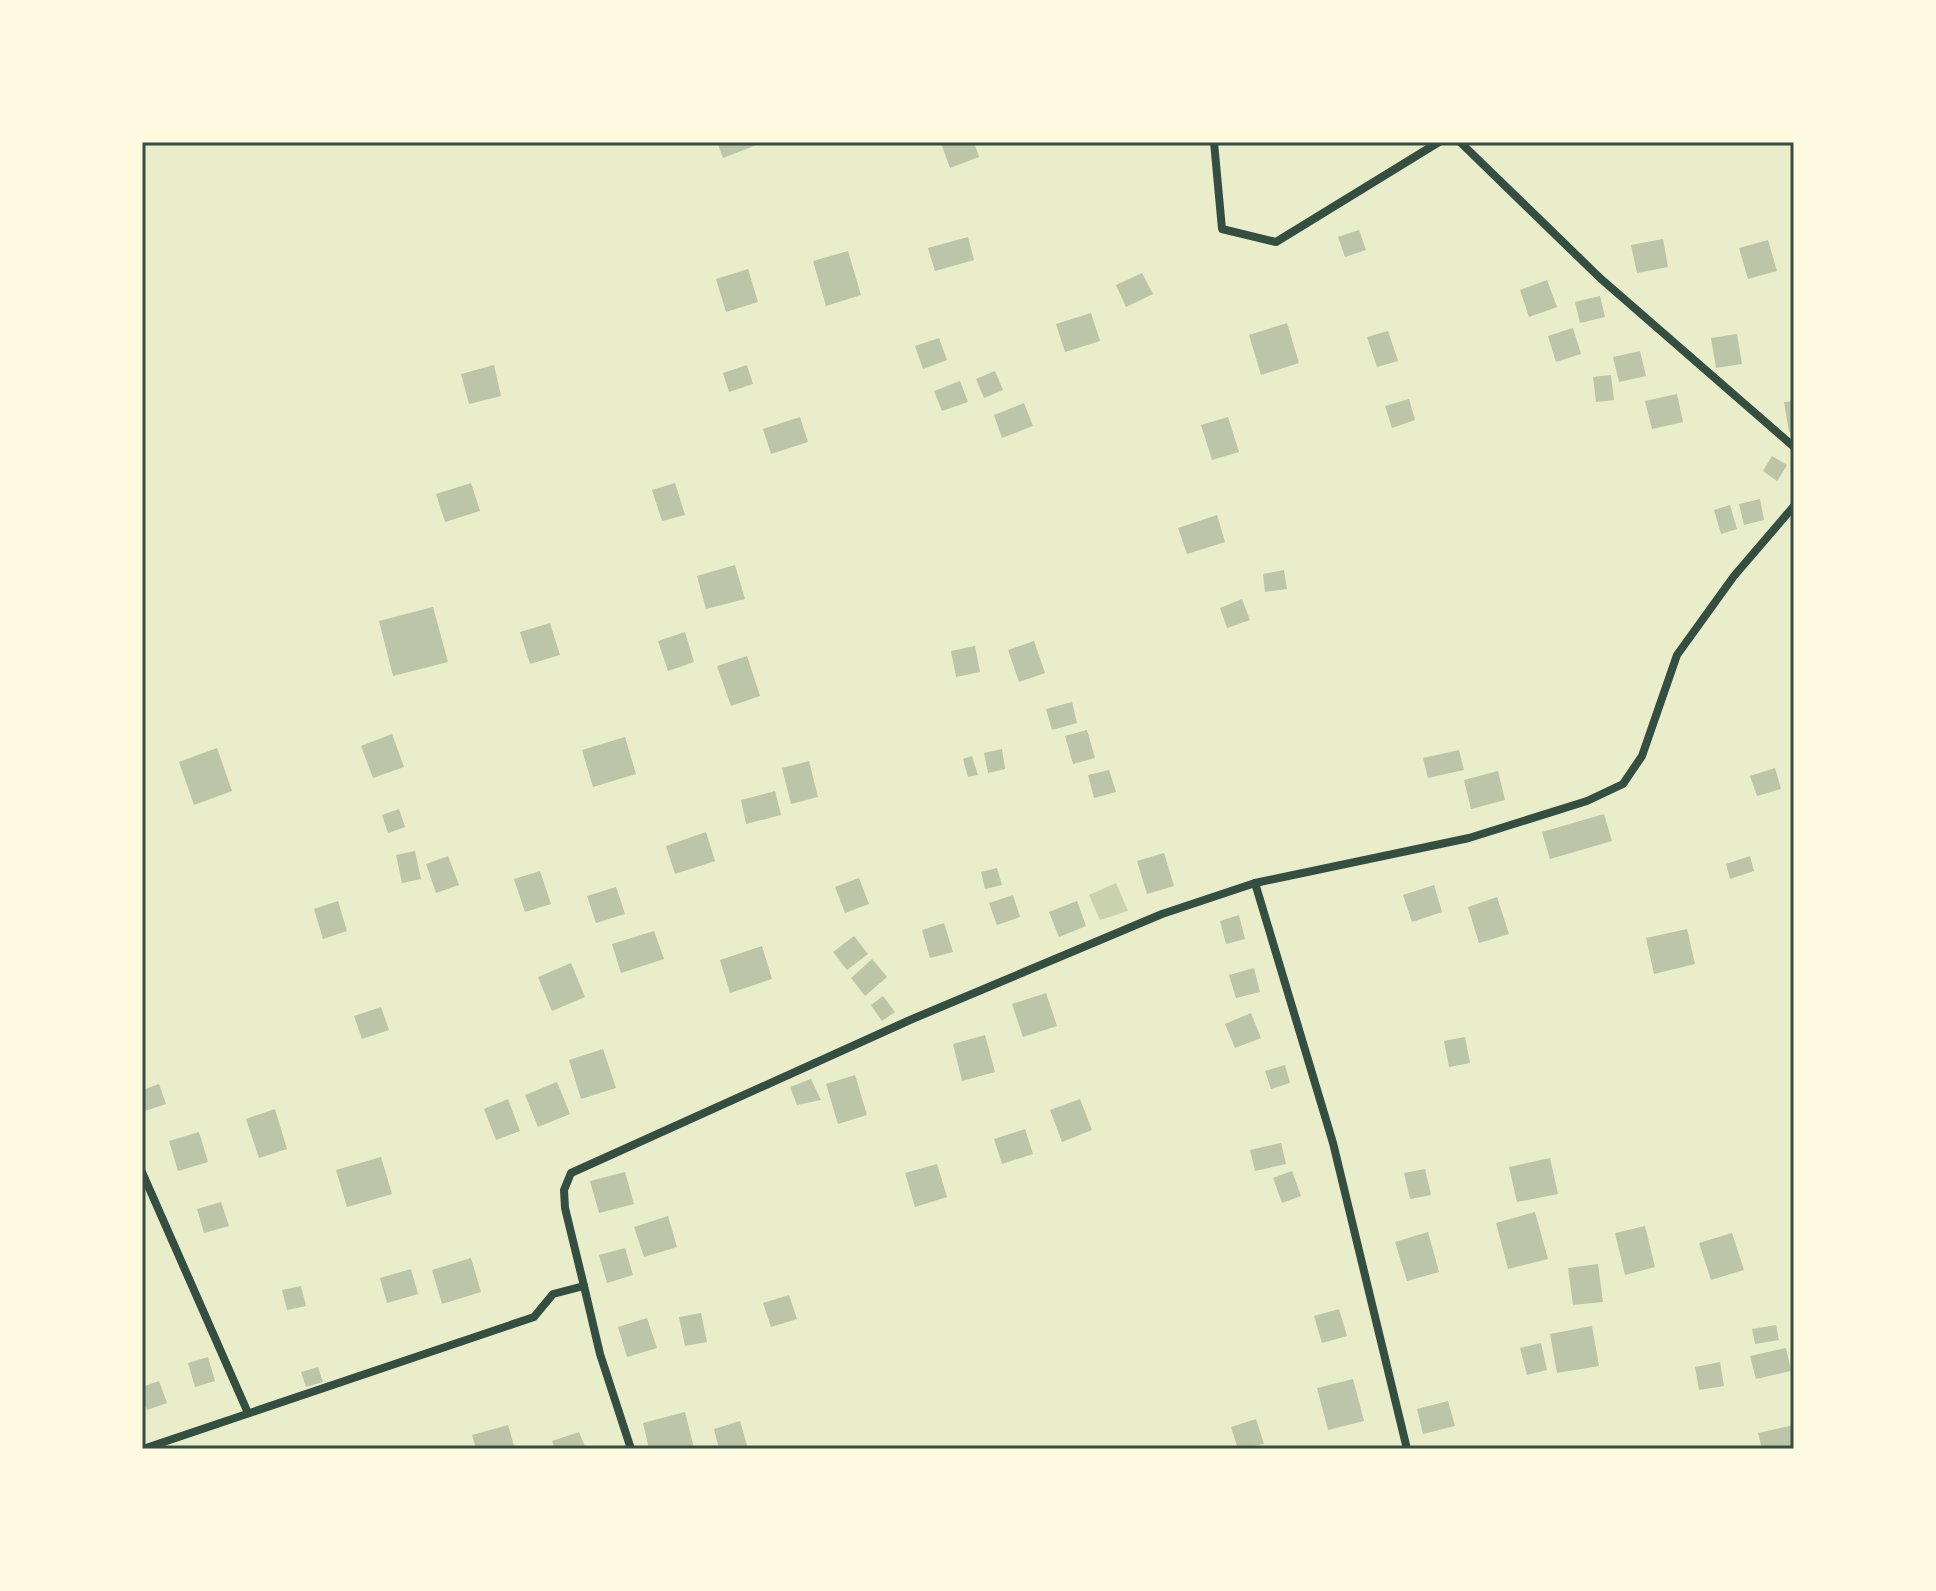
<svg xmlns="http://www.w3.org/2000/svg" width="1936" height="1591" font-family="Barlow,sans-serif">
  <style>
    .green { fill: #cad2ad }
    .building { fill: #bcc5a7 }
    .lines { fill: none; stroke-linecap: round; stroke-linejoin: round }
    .minor { stroke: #344e41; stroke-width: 8 }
    .neatline { fill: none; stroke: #344e41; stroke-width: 3 }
  </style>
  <rect width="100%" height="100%" fill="#e9edc9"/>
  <!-- green -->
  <polygon class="green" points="1116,883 1128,911 1100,920 1089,895"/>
  <!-- building -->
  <g class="building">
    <polygon points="717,142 764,142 723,158"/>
    <polygon points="974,142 979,157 950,168 941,143"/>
    <polygon points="1359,230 1366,250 1345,257 1338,237"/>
    <polygon points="968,237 974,260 935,271 928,248"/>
    <polygon points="1663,239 1668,267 1637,273 1631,245"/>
    <polygon points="1768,240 1777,271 1748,279 1739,248"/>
    <polygon points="848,251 861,295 826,306 813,261"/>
    <polygon points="748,269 758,302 726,312 716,279"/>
    <polygon points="1142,273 1153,294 1126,307 1116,285"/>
    <polygon points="1547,280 1557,307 1529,317 1520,290"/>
    <polygon points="1600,296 1605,317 1580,323 1575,302"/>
    <polygon points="1091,313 1100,341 1065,352 1056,324"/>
    <polygon points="1287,323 1299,363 1261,375 1249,335"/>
    <polygon points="1573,328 1581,354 1556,362 1548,336"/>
    <polygon points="1388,331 1398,361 1377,367 1367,337"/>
    <polygon points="1737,334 1742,364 1716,368 1711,338"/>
    <polygon points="939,338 947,360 923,369 915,346"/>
    <polygon points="1640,351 1646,376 1619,382 1613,357"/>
    <polygon points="494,365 501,396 469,404 461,374"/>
    <polygon points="747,365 753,384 729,392 723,373"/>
    <polygon points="995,371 1003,390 984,398 976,379"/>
    <polygon points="1611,375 1614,400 1596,402 1593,377"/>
    <polygon points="960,381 968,402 942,411 934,391"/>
    <polygon points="1677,394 1683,422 1652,429 1645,401"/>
    <polygon points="1409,399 1415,420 1392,428 1385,406"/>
    <polygon points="1794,401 1794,432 1789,432 1784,402"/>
    <polygon points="1024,403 1033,426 1002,438 994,415"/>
    <polygon points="800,417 808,442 771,454 763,429"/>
    <polygon points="1228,417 1239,452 1212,460 1201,425"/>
    <polygon points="1772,456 1787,465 1777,481 1763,471"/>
    <polygon points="471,483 480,511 445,522 436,494"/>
    <polygon points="675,483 685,515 662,521 652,490"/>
    <polygon points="1760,499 1764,520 1744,525 1739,504"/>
    <polygon points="1730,505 1737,529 1721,534 1714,510"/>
    <polygon points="1217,515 1225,542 1187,554 1178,528"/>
    <polygon points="735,565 745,599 706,609 697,576"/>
    <polygon points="1284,570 1287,589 1265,592 1263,574"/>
    <polygon points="1242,599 1250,620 1227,628 1220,608"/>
    <polygon points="433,607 448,662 393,676 379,621"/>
    <polygon points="550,623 560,655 530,664 520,632"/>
    <polygon points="685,632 694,662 668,671 658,641"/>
    <polygon points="1034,641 1045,673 1019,682 1008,650"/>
    <polygon points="975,646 980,672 956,677 951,651"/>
    <polygon points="747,656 760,696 731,706 717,666"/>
    <polygon points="1072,702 1077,723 1052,730 1046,709"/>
    <polygon points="1087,730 1095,758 1073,764 1065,736"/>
    <polygon points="392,734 404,767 373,778 361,746"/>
    <polygon points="625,737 636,774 593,787 582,750"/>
    <polygon points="217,748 232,791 194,805 179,762"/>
    <polygon points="1002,749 1005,769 988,773 984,753"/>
    <polygon points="1459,750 1464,770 1428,778 1423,758"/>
    <polygon points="972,756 978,775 968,777 963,759"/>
    <polygon points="809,761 818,797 791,804 782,768"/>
    <polygon points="1775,768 1781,789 1757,796 1750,776"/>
    <polygon points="1109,770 1116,792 1094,798 1088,775"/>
    <polygon points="1498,771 1505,800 1471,809 1464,780"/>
    <polygon points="775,791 781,815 746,824 741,800"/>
    <polygon points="399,809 405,827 388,833 382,815"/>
    <polygon points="1604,814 1612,841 1550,859 1542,832"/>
    <polygon points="706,832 715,861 675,874 666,846"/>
    <polygon points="415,851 421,879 402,883 396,855"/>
    <polygon points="1164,853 1174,886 1147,894 1137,861"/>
    <polygon points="448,856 459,885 436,893 426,864"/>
    <polygon points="1750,856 1754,871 1730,879 1726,864"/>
    <polygon points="997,868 1002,885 985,889 981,872"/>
    <polygon points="540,871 551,904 525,912 514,879"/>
    <polygon points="859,878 869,904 845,913 835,887"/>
    <polygon points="1434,885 1442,912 1412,922 1403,895"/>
    <polygon points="616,887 625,914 596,923 587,896"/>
    <polygon points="1013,895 1020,917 997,925 989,903"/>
    <polygon points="1497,897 1509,934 1479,943 1468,907"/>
    <polygon points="338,901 347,931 323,939 314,909"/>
    <polygon points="1077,901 1086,926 1059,937 1049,912"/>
    <polygon points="1239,915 1245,939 1226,944 1220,921"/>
    <polygon points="944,923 953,952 930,958 922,930"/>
    <polygon points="1687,929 1695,964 1654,974 1646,938"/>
    <polygon points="654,931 664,959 621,973 612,944"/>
    <polygon points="854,936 868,954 847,970 833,952"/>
    <polygon points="762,946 772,979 730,993 720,960"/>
    <polygon points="872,959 887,977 865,996 851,978"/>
    <polygon points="571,963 585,997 552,1011 538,977"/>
    <polygon points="1254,968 1260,992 1236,998 1229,975"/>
    <polygon points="1046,993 1057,1026 1023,1037 1012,1004"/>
    <polygon points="883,996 895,1012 882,1021 871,1005"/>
    <polygon points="381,1007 389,1030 362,1039 354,1016"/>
    <polygon points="1251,1013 1261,1038 1235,1048 1225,1024"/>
    <polygon points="985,1035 995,1072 962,1081 953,1044"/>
    <polygon points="1465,1037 1470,1063 1449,1067 1444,1041"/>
    <polygon points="603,1049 616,1088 581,1099 569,1060"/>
    <polygon points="1285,1065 1290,1083 1271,1089 1265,1071"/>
    <polygon points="855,1075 867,1115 838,1124 826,1084"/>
    <polygon points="811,1079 821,1100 797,1105 790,1087"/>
    <polygon points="557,1082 570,1114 538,1127 525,1095"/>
    <polygon points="159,1084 166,1104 145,1111 142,1090"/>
    <polygon points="508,1099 520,1131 496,1140 484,1109"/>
    <polygon points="1080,1099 1092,1130 1062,1142 1050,1110"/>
    <polygon points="275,1109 287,1149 259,1158 246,1119"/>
    <polygon points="1025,1129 1033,1154 1002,1164 994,1139"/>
    <polygon points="199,1132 208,1162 178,1171 169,1141"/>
    <polygon points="1281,1143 1286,1164 1255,1171 1250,1150"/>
    <polygon points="381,1157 392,1194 347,1207 336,1170"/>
    <polygon points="1550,1158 1558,1194 1517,1202 1509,1167"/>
    <polygon points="937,1164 947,1197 915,1207 905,1173"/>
    <polygon points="1425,1169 1431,1195 1410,1199 1404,1173"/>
    <polygon points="1292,1171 1301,1196 1282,1203 1273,1178"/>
    <polygon points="625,1172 634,1204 599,1213 590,1181"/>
    <polygon points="221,1202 229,1226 204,1233 197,1209"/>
    <polygon points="1535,1212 1548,1259 1508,1269 1496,1223"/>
    <polygon points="668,1216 677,1247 644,1257 634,1227"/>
    <polygon points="1645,1226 1655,1267 1625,1275 1615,1233"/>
    <polygon points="1428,1232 1439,1272 1407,1281 1395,1242"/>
    <polygon points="1732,1233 1744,1270 1711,1280 1699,1243"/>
    <polygon points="625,1248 633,1275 607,1283 599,1255"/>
    <polygon points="471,1258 481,1292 442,1304 432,1270"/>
    <polygon points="1598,1264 1603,1302 1573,1305 1568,1268"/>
    <polygon points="411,1269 418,1294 387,1303 380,1278"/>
    <polygon points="301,1286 306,1306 287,1310 282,1290"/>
    <polygon points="789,1295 797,1319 771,1327 763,1303"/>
    <polygon points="1339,1309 1347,1336 1322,1343 1314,1316"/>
    <polygon points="701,1313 707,1342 685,1346 679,1317"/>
    <polygon points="647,1318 657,1348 627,1357 618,1327"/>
    <polygon points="1776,1325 1779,1340 1755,1344 1752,1329"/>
    <polygon points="1592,1326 1599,1366 1557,1373 1550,1334"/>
    <polygon points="1541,1343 1547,1370 1527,1375 1520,1348"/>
    <polygon points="1786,1348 1791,1371 1756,1379 1750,1356"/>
    <polygon points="208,1357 215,1381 195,1387 188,1363"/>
    <polygon points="1720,1362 1724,1386 1699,1390 1695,1367"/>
    <polygon points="318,1367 323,1382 306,1387 301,1372"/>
    <polygon points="1353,1379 1364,1421 1328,1430 1317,1388"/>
    <polygon points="159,1381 167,1403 147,1410 142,1399 142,1387"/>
    <polygon points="1448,1401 1455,1426 1423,1434 1417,1409"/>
    <polygon points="685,1412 694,1448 649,1449 643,1423"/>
    <polygon points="1256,1419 1264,1444 1238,1449 1231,1427"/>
    <polygon points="740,1421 748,1449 719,1449 714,1429"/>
    <polygon points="508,1425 515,1449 476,1449 472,1435"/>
    <polygon points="1794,1425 1794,1449 1762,1449 1758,1433"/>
    <polygon points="579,1432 586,1449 555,1449 552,1441"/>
  </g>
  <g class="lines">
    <!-- minor -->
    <g class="minor">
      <polyline points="1214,142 1222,229 1276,242 1439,142"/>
      <polyline points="1460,142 1600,278 1794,447"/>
      <polyline points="1255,883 1333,1143 1407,1449"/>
      <polyline points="142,1172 248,1413"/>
      <polyline points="584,1286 600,1354 631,1449"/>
      <polyline points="143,1449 534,1317 553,1294 584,1286 565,1208 564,1190 571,1173 910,1020 1162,914 1255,883 1469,838 1587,801 1623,784 1642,756 1677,655 1734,576 1794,506"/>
    </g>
  </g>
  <!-- border -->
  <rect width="1936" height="1591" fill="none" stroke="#fefae0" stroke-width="288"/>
  <rect x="144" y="144" width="1648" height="1303" class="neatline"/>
</svg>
